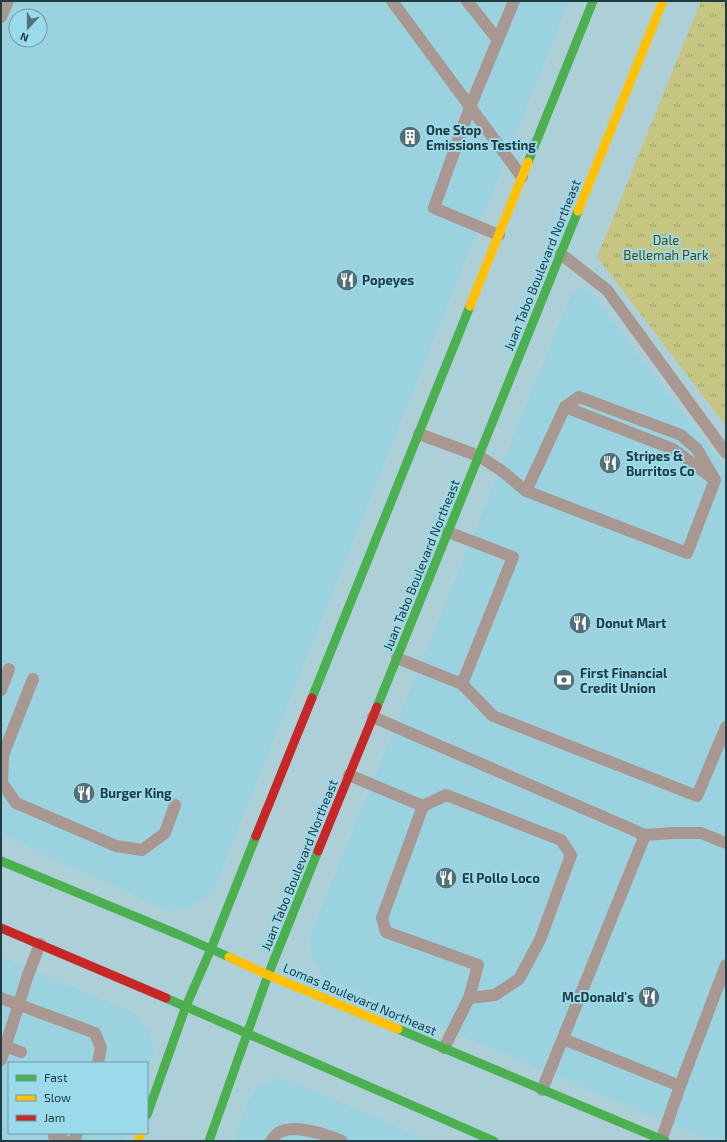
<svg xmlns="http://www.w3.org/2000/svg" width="727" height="1142" font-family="'Exo 2',sans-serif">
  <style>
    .built { fill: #9ad2e0; fill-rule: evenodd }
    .park { fill: url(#park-tufts) }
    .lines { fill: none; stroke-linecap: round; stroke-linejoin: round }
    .lane { stroke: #a99791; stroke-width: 12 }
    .fast { stroke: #4caf50; stroke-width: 9 }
    .slow { stroke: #ffc107; stroke-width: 9 }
    .jam { stroke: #c62828; stroke-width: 9 }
    .labels { text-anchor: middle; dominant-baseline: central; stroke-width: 4; stroke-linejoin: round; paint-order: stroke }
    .poi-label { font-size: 13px; font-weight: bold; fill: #223c43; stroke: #9bdaea; text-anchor: start }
    .park-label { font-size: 13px; fill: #554704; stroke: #9bdaea }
    .street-label { font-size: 13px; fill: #223c43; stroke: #9bdaea }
  </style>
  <defs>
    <pattern id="park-tufts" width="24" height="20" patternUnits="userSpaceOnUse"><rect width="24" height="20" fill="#c6c682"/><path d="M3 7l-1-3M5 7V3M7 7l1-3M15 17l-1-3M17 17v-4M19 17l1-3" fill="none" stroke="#a0a26c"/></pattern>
  </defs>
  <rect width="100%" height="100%" fill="#add0d8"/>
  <!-- built -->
  <g class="built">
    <path d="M1,1H569L213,891L192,906L169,911L1,834ZM16,16H40V40H16Z"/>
    <polygon points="580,286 589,290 726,469 726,1141 710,1141 324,977 311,954 310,936 570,297"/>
    <polygon points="1,957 133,1012 150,1034 154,1053 147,1072 147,1063 9,1063 9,1133 126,1133 123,1141 1,1141"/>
    <polygon points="274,1078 293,1082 430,1141 234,1141 247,1103 256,1088"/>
  </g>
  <!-- park -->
  <polygon class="park" points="701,1 726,1 726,426 597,257"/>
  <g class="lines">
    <!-- lane -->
    <g class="lane">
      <polyline points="392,1 522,177"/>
      <polyline points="467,1 498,40"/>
      <polyline points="1,17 8,1"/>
      <polyline points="499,235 434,208 470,107 514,1"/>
      <polyline points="561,254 607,290 726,453"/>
      <polyline points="565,407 673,449 711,477"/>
      <polyline points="419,434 479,456 502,471 526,491 687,553 715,480 697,449 681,435 579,397 565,407 526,491"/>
      <polyline points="448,532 513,557 462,684"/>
      <polyline points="397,658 462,684 493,716 697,796 726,727"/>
      <polyline points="33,679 3,755 2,783 16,803 116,846 142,850 165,833 175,805"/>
      <polyline points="1,690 9,669"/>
      <polyline points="373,717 645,835 673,833 701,833 726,843"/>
      <polyline points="349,775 423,806 382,918 386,932 478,965 469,998 444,1048"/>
      <polyline points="423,806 446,795 561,840 571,855 540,940 519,979 495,995 469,998"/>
      <polyline points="1,998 95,1033 101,1048 98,1063"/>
      <polyline points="563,1039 680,1086"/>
      <polyline points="5,1046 21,1052"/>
      <polyline points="1,1060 28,975 40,944"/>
      <polyline points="542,1090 645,835"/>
      <polyline points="54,1136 65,1141"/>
      <polyline points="74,1141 77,1133"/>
      <path d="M271,1141C273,1139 275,1136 277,1134C291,1122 327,1135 342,1141"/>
      <polyline points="661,1141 680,1086 726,965"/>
    </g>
    <!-- fast -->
    <g class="fast">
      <polyline points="528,162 593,1"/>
      <polyline points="312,698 470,306"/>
      <polyline points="377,707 578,211"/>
      <polyline points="1,861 177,934 229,957"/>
      <polyline points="166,998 494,1141"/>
      <polyline points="398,1029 665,1141"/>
      <polyline points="147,1115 186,1006 211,949 256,836"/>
      <polyline points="209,1141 268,975 318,851"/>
    </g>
    <!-- slow -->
    <g class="slow">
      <polyline points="578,211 663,1"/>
      <polyline points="470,306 528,162"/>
      <polyline points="229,957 268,975 398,1029"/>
      <polyline points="138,1141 141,1133"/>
    </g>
    <!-- jam -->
    <g class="jam">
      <polyline points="256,836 312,698"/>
      <polyline points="318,851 377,707"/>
      <polyline points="1,928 166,998"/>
    </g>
  </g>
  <!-- icons -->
  <defs>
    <g id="building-disc" transform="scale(1.15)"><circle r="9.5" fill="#537077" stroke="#9bdaea"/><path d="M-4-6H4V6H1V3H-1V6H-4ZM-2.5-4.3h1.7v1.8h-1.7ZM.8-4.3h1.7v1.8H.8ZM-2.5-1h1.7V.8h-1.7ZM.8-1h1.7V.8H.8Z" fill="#fff"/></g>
    <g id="restaurant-disc" transform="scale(1.15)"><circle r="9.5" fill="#537077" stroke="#9bdaea"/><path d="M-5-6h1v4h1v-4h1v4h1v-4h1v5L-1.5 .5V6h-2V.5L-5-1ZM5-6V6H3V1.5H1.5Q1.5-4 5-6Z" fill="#fff"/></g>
    <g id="bank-disc" transform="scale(1.15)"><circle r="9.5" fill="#537077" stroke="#9bdaea"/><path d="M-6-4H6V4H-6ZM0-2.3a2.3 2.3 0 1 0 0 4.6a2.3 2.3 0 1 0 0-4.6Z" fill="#fff"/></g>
  </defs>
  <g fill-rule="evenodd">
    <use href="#building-disc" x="410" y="137"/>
    <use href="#restaurant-disc" x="347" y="280"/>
    <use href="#restaurant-disc" x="610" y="463"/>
    <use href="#restaurant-disc" x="580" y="623"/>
    <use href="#bank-disc" x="564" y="680"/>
    <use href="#restaurant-disc" x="84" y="793"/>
    <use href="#restaurant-disc" x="446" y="878"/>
    <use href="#restaurant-disc" x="649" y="997"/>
  </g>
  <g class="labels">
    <!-- poi labels -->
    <g class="poi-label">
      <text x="426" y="130">One Stop<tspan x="426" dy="15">Emissions Testing</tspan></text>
      <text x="362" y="280">Popeyes</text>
      <text x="626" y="456">Stripes &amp;<tspan x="626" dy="15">Burritos Co</tspan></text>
      <text x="596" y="623">Donut Mart</text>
      <text x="580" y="673">First Financial<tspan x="580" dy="15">Credit Union</tspan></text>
      <text x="100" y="793">Burger King</text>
      <text x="462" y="878">El Pollo Loco</text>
      <text x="634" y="997" text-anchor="end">McDonald's</text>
    </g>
    <!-- park labels -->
    <g class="park-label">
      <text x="666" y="240">Dale<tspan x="666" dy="15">Bellemah Park</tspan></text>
    </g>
    <!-- street labels -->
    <g class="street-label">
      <text transform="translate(542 265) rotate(-68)">Juan Tabo Boulevard Northeast</text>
      <text transform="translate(421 565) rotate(-68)">Juan Tabo Boulevard Northeast</text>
      <text transform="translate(299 865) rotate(-68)">Juan Tabo Boulevard Northeast</text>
      <text transform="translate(360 999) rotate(23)">Lomas Boulevard Northeast</text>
    </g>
  </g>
  <!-- border -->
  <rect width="727" height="1142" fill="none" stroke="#223c43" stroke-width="4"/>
  <!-- legend -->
  <rect x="8" y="1062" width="140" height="72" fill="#9bdaea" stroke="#6b9ba7"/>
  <rect x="16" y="1075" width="20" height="6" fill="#4caf50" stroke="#6b9ba7"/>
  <text x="44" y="1082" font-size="12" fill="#223c43">Fast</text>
  <rect x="16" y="1095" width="20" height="6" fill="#ffc107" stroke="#6b9ba7"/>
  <text x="44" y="1102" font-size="12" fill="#223c43">Slow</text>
  <rect x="16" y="1115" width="20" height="6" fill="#c62828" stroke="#6b9ba7"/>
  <text x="44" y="1122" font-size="12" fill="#223c43">Jam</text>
  <!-- north arrow -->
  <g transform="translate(28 28) rotate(201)"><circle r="19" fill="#9bdaea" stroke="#6b9ba7"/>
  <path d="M0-3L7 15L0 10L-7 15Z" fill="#537077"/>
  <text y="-6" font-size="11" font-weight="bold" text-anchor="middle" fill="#223c43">N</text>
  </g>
</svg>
